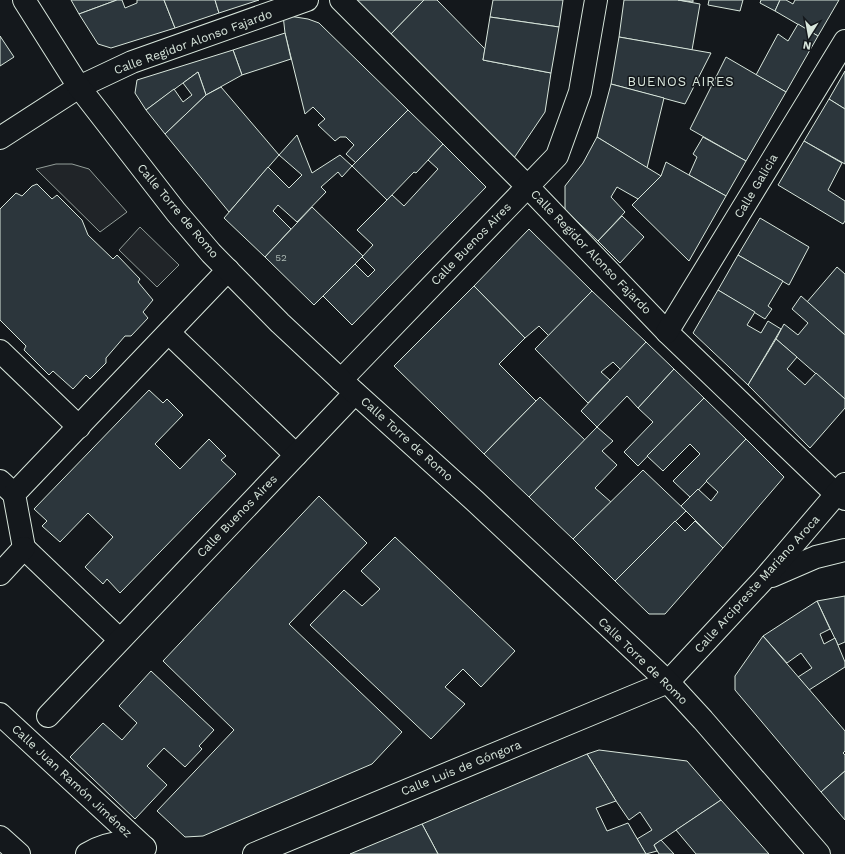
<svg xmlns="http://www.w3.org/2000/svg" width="845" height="854" font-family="'Work Sans',sans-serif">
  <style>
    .green { fill: #202428; stroke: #939e99 }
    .building { fill: #2c363c; stroke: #d8e6dc }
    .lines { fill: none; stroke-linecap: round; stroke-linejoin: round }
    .minor-casing { stroke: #d8e6dc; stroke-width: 24 }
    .major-casing { stroke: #d8e6dc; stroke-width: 24 }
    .minor { stroke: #14181c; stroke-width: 22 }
    .major { stroke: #14181c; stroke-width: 22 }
    .labels { text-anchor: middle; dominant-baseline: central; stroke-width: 3; stroke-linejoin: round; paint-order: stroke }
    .number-label { font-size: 10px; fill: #adbab4 }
    .street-label { font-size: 12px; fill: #d8e6dc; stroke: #14181c }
    .neighbourhood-label { font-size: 13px; letter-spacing: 1px; fill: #d8e6dc; stroke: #14181c }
  </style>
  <rect width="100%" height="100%" fill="#14181c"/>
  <!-- green -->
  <g class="green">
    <polygon points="56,164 72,164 89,169 127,212 100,232 36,169"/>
    <polygon points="140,227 179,265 157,287 119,250"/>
  </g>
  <!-- building -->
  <g class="building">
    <polygon points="71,0 117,0 79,14"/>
    <polygon points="117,0 122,0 125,8 137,3 137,0 164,0 175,28 111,48 98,44 79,14"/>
    <polygon points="164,0 215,0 219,13 175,28"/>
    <polygon points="215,0 259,0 219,13"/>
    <polygon points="353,0 424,0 390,35"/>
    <polygon points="424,0 437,0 485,49 483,60 551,73 545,112 514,158 390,35"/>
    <polygon points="493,0 563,0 559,27 490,17"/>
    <polygon points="624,0 678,0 700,4 692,50 619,37"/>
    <polygon points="678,0 693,0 693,2"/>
    <polygon points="709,0 743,0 740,11 708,5"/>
    <polygon points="761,0 780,0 775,11 760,3"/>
    <polygon points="780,0 786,0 793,4 795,0 839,0 818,36 775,11"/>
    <polygon points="283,15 308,19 319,23 408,110 356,163 346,154 354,145 346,137 340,137 335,141 318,125 325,119 313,107 305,114 285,33"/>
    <polygon points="490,17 559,27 551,73 483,60"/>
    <polygon points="798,24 818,36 786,92 756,75 778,34 788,41"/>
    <polygon points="285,33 291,59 242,75 233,50"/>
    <polygon points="0,36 14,57 0,66"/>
    <polygon points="619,37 711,53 685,104 611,84"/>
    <polygon points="233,50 242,75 206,95 198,72 146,110 135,93 137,80"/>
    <polygon points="726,57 786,92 746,161 690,129"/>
    <polygon points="845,71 845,109 829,99"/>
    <polygon points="198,72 206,95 165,134 146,110 174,89 183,102 192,95 183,83"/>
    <polygon points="611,84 664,98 647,168 597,137"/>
    <polygon points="221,87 279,155 229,212 165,134 206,95"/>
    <polygon points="829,99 845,109 845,164 804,141"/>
    <polygon points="408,110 443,144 416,173 414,172 387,200 352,166"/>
    <polygon points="297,135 312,173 340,155 352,166 342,177 338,172 321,187 326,192 297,222 278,205 273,211 291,229 265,257 224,218 268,167 289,188 302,175 279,155"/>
    <polygon points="597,137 661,176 638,199 617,187 611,197 625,212 598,241 565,210 565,186 583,163"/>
    <polygon points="703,137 746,161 726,196 689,175 697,157 693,154"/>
    <polygon points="804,141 842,163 828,190 845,201 845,221 843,224 778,185"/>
    <polygon points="443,144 486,187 352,325 323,296 355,264 368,277 375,270 362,257 373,245 357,230 392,195 404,206 438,169 428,160"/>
    <polygon points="666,162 726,196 689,261 632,205 661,176"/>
    <polygon points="37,184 52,199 57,195 82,220 88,235 113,259 117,255 140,279 138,282 153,300 143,312 148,318 131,336 125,336 106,358 106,363 90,379 86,375 73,389 53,371 49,375 24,350 26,346 0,320 0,209 16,193 22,196 32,186"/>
    <polygon points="312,207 363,256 314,305 265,257"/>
    <polygon points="622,216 644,237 620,263 598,241"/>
    <polygon points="760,218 809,247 789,285 738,255"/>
    <polygon points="529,229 592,291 549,336 539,326 525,338 474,286"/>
    <polygon points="738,255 783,281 768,306 772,309 765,319 718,290"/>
    <polygon points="837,267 845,274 845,335 807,302"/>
    <polygon points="474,286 525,338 499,364 536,401 484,454 394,366"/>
    <polygon points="718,290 755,312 747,325 761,333 768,321 781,329 748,385 693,333"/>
    <polygon points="592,291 646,342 621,370 613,362 601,372 610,380 588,403 535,349"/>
    <polygon points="801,296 845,335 845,399 776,339 784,324 798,335 808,323 792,309"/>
    <polygon points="776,339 797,357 787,369 805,385 816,373 845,399 845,408 810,448 748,385"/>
    <polygon points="646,342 674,369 638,408 627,396 597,427 581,411"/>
    <polygon points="674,369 704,398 638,466 624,452 653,422 638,408"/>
    <polygon points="149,390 163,403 167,399 183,415 155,444 180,469 209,439 226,456 221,460 236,474 120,593 107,579 103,584 85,567 113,537 88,513 60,542 42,526 47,521 34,509"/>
    <polygon points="540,397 585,440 529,497 484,454"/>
    <polygon points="704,398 746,439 691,498 673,481 700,454 690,444 663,471 647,456"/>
    <polygon points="597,427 613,441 602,451 617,465 595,488 611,502 573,539 529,497"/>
    <polygon points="746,439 784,477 723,548 681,506 698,489 711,501 718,492 706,481"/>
    <polygon points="643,470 686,511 615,581 573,539"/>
    <polygon points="319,496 367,543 289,624 402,732 372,764 203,836 185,837 157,811 234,730 163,661"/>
    <polygon points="675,521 685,531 695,521 723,548 665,614 649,614 615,581"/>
    <polygon points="395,537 515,651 481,687 463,669 445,687 465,704 431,739 310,625 344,590 362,606 380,589 361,571"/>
    <polygon points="845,596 845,642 838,645 817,601"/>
    <polygon points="817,601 830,629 820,634 824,644 835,638 845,662 845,667 809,690 798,677 812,668 801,653 787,663 763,636"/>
    <polygon points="763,636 845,731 845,751 843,753 845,755 845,771 821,792 735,690 735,676"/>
    <polygon points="151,671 214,730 199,746 202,749 185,767 164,748 147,766 167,785 135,819 70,757 103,723 122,740 137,723 119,706"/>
    <polygon points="599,750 687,761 721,800 654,845 657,851 646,854 637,839 652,830 640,812 629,820 616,801 587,754"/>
    <polygon points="587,754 616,801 596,808 607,831 628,823 646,854 438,854 422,824"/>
    <polygon points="845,771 845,820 821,792"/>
    <polygon points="721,800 769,854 696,854 676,830"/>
    <polygon points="422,824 438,854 350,854"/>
    <polygon points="661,840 674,854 659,854 654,845"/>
  </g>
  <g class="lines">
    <!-- minor casing -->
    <g class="minor-casing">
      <g id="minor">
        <polyline points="341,0 527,186 667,332 836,494 845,499"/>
        <polyline points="0,138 79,87 132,62 307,0"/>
        <polyline points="667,332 845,41"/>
        <polyline points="169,333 296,455"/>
        <polyline points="0,351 79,427"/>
        <polyline points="341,380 557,156 580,92 596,0"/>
        <polyline points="0,481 14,494"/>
        <polyline points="24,548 14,494 228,270"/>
        <polyline points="24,548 119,639"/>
        <polyline points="0,574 24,548"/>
        <polyline points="772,576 816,557 845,550"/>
        <polyline points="0,714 144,847"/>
        <polyline points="48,716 355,393"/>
        <polyline points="0,837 19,854"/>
        <path d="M87,854C106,842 125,840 145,848"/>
        <polyline points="254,854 668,682 763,580 845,484"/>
      </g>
    </g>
    <!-- major casing -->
    <g class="major-casing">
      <polyline id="major" points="24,0 79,87 176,212 211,253 280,323 341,380 475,501 668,682 703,720 819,854"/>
    </g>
    <!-- minor -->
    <use href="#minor" class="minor"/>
    <!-- major -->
    <use href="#major" class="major"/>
  </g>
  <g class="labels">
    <!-- number labels -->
    <g class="number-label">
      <text x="281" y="257">52</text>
    </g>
    <!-- street labels -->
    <g class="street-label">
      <text transform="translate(193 42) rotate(-20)">Calle Regidor Alonso Fajardo</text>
      <text transform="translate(756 186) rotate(-59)">Calle Galicia</text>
      <text transform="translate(178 211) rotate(50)">Calle Torre de Romo</text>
      <text transform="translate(471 244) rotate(-46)">Calle Buenos Aires</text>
      <text transform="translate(591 252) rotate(46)">Calle Regidor Alonso Fajardo</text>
      <text transform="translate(407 439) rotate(42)">Calle Torre de Romo</text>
      <text transform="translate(237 516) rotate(-46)">Calle Buenos Aires</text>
      <text transform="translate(757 584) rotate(-48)">Calle Arcipreste Mariano Aroca</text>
      <text transform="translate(643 661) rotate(44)">Calle Torre de Romo</text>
      <text transform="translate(461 768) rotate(-22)">Calle Luis de Góngora</text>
      <text transform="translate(72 781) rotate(43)">Calle Juan Ramón Jiménez</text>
    </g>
    <!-- neighbourhood labels -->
    <g class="neighbourhood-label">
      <text x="681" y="81">BUENOS AIRES</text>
    </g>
  </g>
  <!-- north arrow -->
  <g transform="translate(809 36) rotate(191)" stroke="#14181c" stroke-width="3" paint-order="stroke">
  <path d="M0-3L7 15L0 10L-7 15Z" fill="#d8e6dc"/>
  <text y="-6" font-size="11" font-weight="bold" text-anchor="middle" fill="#d8e6dc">N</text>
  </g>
</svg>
